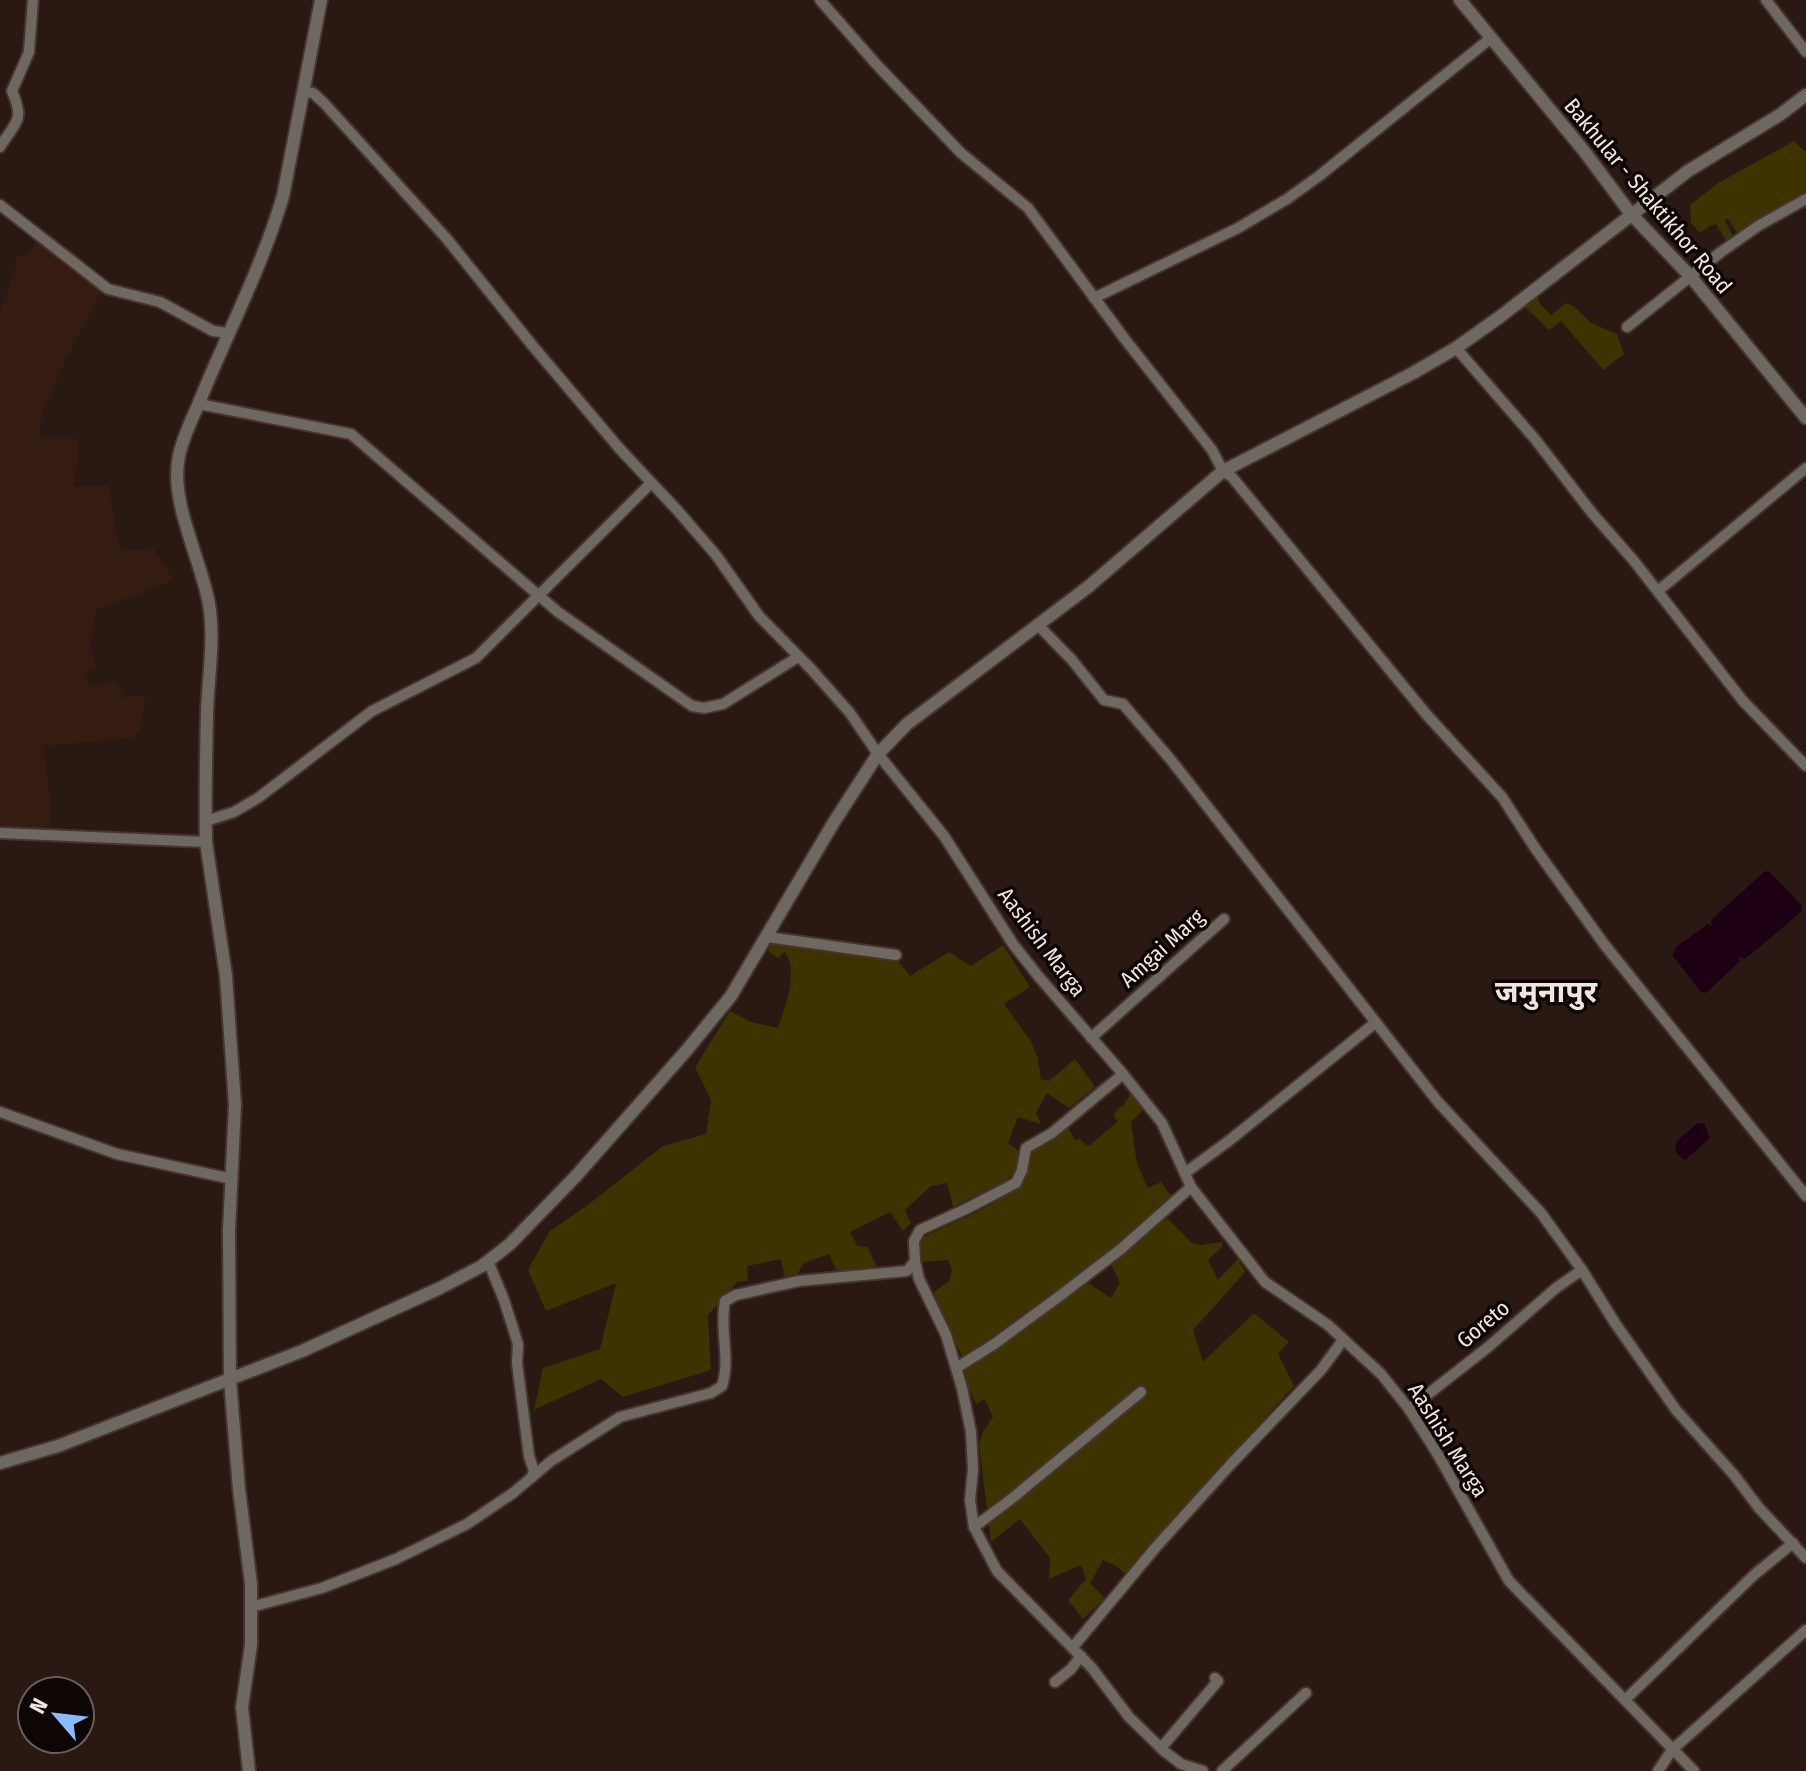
<svg xmlns="http://www.w3.org/2000/svg" width="1806" height="1771" font-family="'Fira Sans Condensed','Noto Sans Devanagari',sans-serif">
  <style>
    .built { fill: #341c13 }
    .green { fill: #3c3300 }
    .water { fill: #1e0014 }
    .lines { fill: none; stroke-linecap: round; stroke-linejoin: round }
    .minor-casing { stroke: #46352f; stroke-width: 14 }
    .tertiary-casing { stroke: #46352f; stroke-width: 16 }
    .minor { stroke: #6e6861; stroke-width: 10 }
    .tertiary { stroke: #6e6861; stroke-width: 12 }
    .labels { text-anchor: middle; dominant-baseline: central; stroke-width: 7; stroke-linejoin: round; paint-order: stroke }
    .street-label { font-size: 22px; fill: #f1e5e0; stroke: #0d0604 }
    .district-label { font-size: 30px; font-weight: bold; fill: #f1e5e0; stroke: #0d0604 }
  </style>
  <rect width="100%" height="100%" fill="#2a1812"/>
  <!-- built -->
  <polygon class="built" points="37,240 102,290 65,362 44,407 38,434 50,439 79,439 74,486 109,485 116,531 122,551 153,548 174,580 96,610 89,648 97,666 83,673 90,686 116,682 124,698 146,694 140,729 133,738 43,746 49,793 49,828 0,830 0,311 14,273 17,257 29,255"/>
  <!-- green -->
  <g class="green">
    <polygon points="1794,141 1806,152 1806,193 1766,215 1739,236 1728,218 1725,221 1734,238 1727,242 1716,224 1710,226 1700,233 1691,223 1690,205 1718,183"/>
    <polygon points="1537,294 1540,304 1551,315 1566,303 1575,307 1591,323 1617,334 1624,354 1603,370 1561,321 1549,330 1525,307"/>
    <path d="M775,937L898,961L910,976L949,952L971,966L1003,945L1030,987L1004,1004L1031,1041L1038,1059L1041,1079L1049,1081L1075,1059L1095,1087L1069,1108L1047,1093L1036,1113L1041,1124L1018,1117L1008,1143L1020,1152L1017,1171L1004,1182L953,1207L947,1183L931,1186L905,1210L911,1223L903,1231L890,1212L850,1232L857,1246L868,1247L878,1270H836L829,1254L803,1264L796,1277L785,1278L781,1259L747,1266L748,1281H738L708,1315L711,1370L623,1397L601,1379L534,1410L543,1368L600,1349L616,1283L546,1311L528,1270L549,1232L589,1204L663,1146L706,1134L711,1100L695,1067L730,1011L751,1022L778,1028C785,1007 799,972 785,952L778,958L768,951Z"/>
    <path d="M1131,1093L1143,1110L1131,1122L1137,1164L1148,1188L1161,1182L1171,1196L1136,1232L963,1358L941,1312L934,1292L949,1281L952,1270L948,1260L921,1262V1238C956,1221 995,1207 1025,1181L1028,1153L1047,1143L1068,1127L1075,1140L1080,1139L1086,1145H1090L1117,1122L1114,1115L1117,1109L1124,1105Z"/>
    <polygon points="1167,1218 1191,1242 1200,1245 1222,1242 1222,1247 1208,1260 1218,1280 1238,1259 1245,1272 1193,1330 1203,1362 1254,1313 1289,1342 1278,1354 1294,1386 1190,1501 1128,1576 1116,1566 1103,1560 1090,1583 1105,1598 1083,1619 1068,1600 1086,1579 1081,1565 1049,1579 1050,1558 1020,1519 991,1542 979,1445 982,1434 993,1417 985,1399 976,1404 961,1370 1088,1283 1111,1298 1120,1283 1111,1264"/>
  </g>
  <!-- water -->
  <g class="water">
    <polygon points="1769,871 1802,906 1801,912 1745,959 1739,957 1740,961 1706,993 1700,991 1673,956 1676,947 1708,924 1712,926 1711,920 1764,872"/>
    <path d="M1698,1123H1704L1710,1138L1685,1160C1662,1146 1686,1134 1698,1123Z"/>
  </g>
  <g class="lines">
    <!-- minor casing -->
    <g class="minor-casing">
      <g id="minor">
        <polyline points="820,0 877,65 961,153 1028,208 1124,338 1212,450 1223,471 1232,477 1426,714 1502,797 1535,848 1604,944 1806,1196"/>
        <polyline points="1766,0 1806,52"/>
        <polyline points="304,92 313,93 324,103 447,239 532,345 619,448 677,510 716,555 759,616 812,670 850,713 878,754 944,836 1013,944 1039,977 1123,1074 1162,1123 1191,1187 1265,1282 1328,1325 1381,1374 1409,1409 1437,1453 1509,1581 1694,1771"/>
        <path d="M0,147C16,121 25,121 12,91L29,52L33,0"/>
        <polyline points="0,205 108,289 160,302 213,331 228,333"/>
        <polyline points="1094,298 1238,228 1287,199 1319,176 1491,38"/>
        <polyline points="1627,327 1721,252 1758,226 1806,199"/>
        <polyline points="1456,348 1535,439 1592,513 1634,561 1743,701 1806,766"/>
        <polyline points="199,404 351,434 558,612 692,706 704,708 723,704 798,657"/>
        <polyline points="1658,591 1806,468"/>
        <polyline points="1038,625 1072,660 1104,700 1123,704 1171,760 1438,1102 1541,1213 1582,1270 1615,1323 1676,1410 1734,1475 1759,1508 1806,1558"/>
        <polyline points="206,821 234,812 258,798 372,711 476,658 651,483"/>
        <polyline points="0,833 206,842"/>
        <polyline points="767,937 896,955"/>
        <polyline points="1091,1038 1224,919"/>
        <polyline points="0,1112 117,1154 232,1179"/>
        <polyline points="1185,1173 1230,1140 1375,1023"/>
        <polyline points="915,1261 919,1279 946,1335 962,1388 971,1432 973,1469 970,1500 974,1527 997,1571 1092,1668 1129,1717 1164,1751 1181,1764 1203,1771"/>
        <polyline points="484,1265 490,1266 504,1300 518,1344 517,1363 529,1456 534,1471 532,1477"/>
        <polyline points="956,1368 993,1345 1061,1295 1121,1249 1191,1187"/>
        <polyline points="1409,1409 1487,1348 1556,1288 1582,1270"/>
        <polyline points="974,1527 1010,1500 1141,1392"/>
        <path d="M251,1607L322,1588L396,1559L467,1524L513,1493L551,1461L620,1417L711,1393L722,1386C731,1358 719,1330 725,1301L736,1295L799,1281L907,1271L915,1261L914,1241L920,1230L966,1209L1016,1183L1022,1170L1026,1148L1052,1133L1123,1074"/>
        <polyline points="1073,1647 1156,1547 1231,1464 1321,1370 1343,1340"/>
        <polyline points="1055,1682 1071,1669 1081,1656"/>
        <polyline points="1625,1700 1754,1575 1793,1543"/>
        <polyline points="1161,1748 1218,1681 1215,1678"/>
        <polyline points="1222,1771 1306,1693"/>
        <polyline points="1658,1771 1672,1750 1806,1630"/>
      </g>
    </g>
    <!-- tertiary casing -->
    <g class="tertiary-casing">
      <g id="tertiary">
        <polyline points="1460,0 1584,151 1631,214 1691,277 1806,418"/>
        <polyline points="0,1463 58,1446 302,1351 440,1288 482,1266 510,1244 576,1176 686,1051 731,996 834,822 878,754 907,724 1088,587 1223,471 1413,373 1456,348 1501,316 1688,171 1781,114 1806,95"/>
        <path d="M249,1771L242,1707L251,1645V1584L239,1489L230,1380L229,1230L235,1105L226,976L206,842C205,799 206,756 207,714C208,678 215,640 209,604C201,559 169,501 179,456C183,435 195,414 203,393C230,328 263,264 283,196L321,0"/>
      </g>
    </g>
    <!-- minor -->
    <use href="#minor" class="minor"/>
    <!-- tertiary -->
    <use href="#tertiary" class="tertiary"/>
  </g>
  <g class="labels">
    <!-- street labels -->
    <g class="street-label">
      <text transform="translate(1648 196) rotate(50)">Bakhular - Shaktikhor Road</text>
      <text transform="translate(1042 942) rotate(53)">Aashish Marga</text>
      <text transform="translate(1162 948) rotate(-42)">Amgai Marg</text>
      <text transform="translate(1483 1324) rotate(-40)">Goreto</text>
      <text transform="translate(1448 1440) rotate(58)">Aashish Marga</text>
    </g>
    <!-- district labels -->
    <g class="district-label">
      <text x="1546" y="992">जमुनापुर</text>
    </g>
  </g>
  <!-- north arrow -->
  <g transform="translate(56 1715) rotate(298)"><circle r="38" fill="#0d0604" stroke="#685f5c" stroke-width="2"/>
  <path d="M0-6L14 30L0 20L-14 30Z" fill="#88bafc"/>
  <text y="-12" font-size="22" font-weight="bold" text-anchor="middle" fill="#f1e5e0">N</text>
  </g>
</svg>
